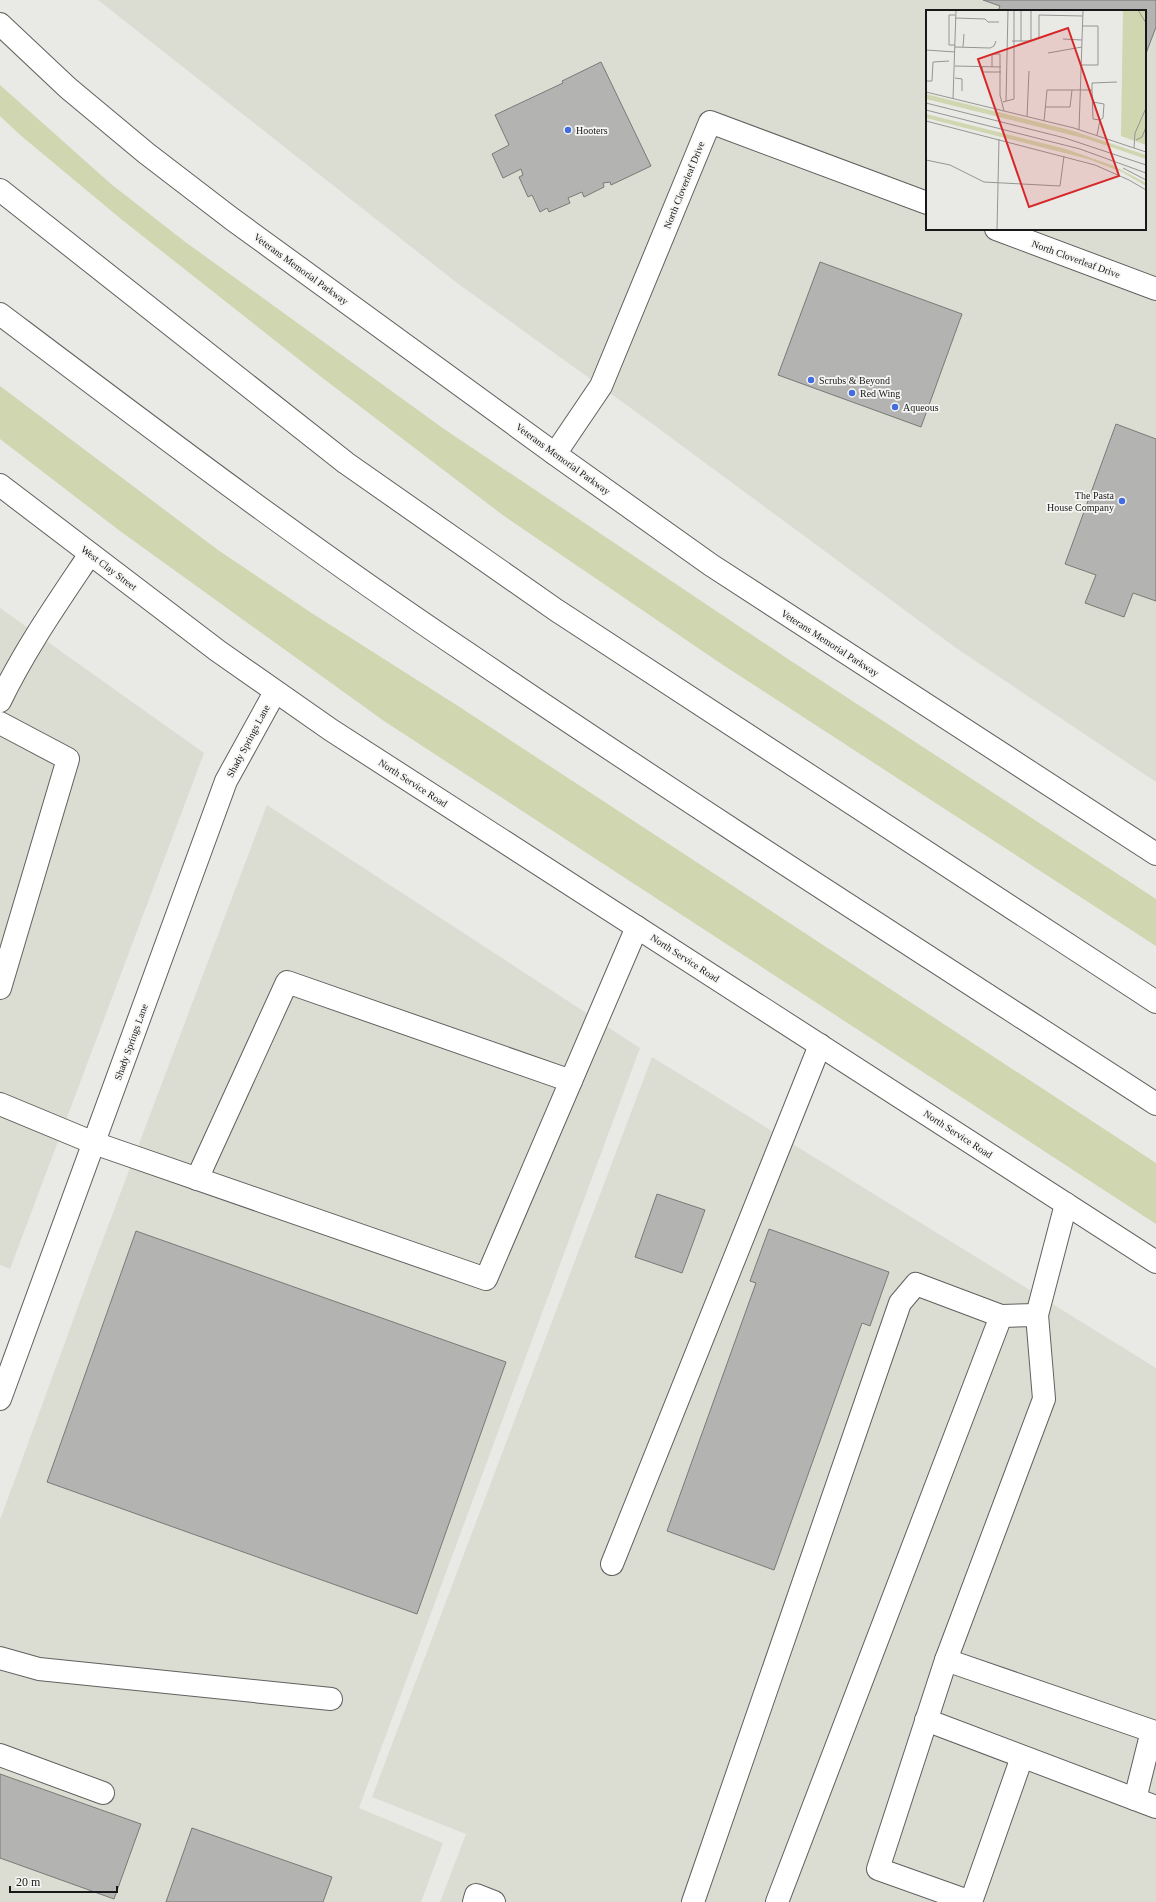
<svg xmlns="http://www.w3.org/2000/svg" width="1156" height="1902" font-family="Georgia,serif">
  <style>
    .built { fill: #dbddd3; fill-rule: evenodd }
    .green { fill: #cfd6b0 }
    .building { fill: #b3b4b1; stroke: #797977 }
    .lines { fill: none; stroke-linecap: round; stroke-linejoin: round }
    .minor-casing { stroke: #60605e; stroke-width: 24 }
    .major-casing { stroke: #60605e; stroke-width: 24 }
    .highway-casing { stroke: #60605e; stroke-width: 24 }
    .minor { stroke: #fff; stroke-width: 22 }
    .major { stroke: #fff; stroke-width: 22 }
    .highway { stroke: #fff; stroke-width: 22 }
    .poi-dot { fill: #436cde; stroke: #f6f7f4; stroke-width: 1.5 }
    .labels { text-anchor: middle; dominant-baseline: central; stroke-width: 3.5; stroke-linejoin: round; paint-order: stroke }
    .poi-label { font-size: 10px; fill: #171817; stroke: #f6f7f4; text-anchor: start }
    .street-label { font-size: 10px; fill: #171817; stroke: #f6f7f4 }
    .inset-road { fill: none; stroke: #959693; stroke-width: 1 }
    .view { fill: #d62828; fill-opacity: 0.15; stroke: #d62828; stroke-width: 2 }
    .inset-edge { fill: none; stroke: #171817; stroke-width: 2 }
  </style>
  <rect width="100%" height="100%" fill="#e9eae6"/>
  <!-- built -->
  <g class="built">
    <path d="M98,0H1156V782L956,648L628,406L457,283ZM927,11H1145V229H927Z"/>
    <polygon points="0,608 204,753 10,1269 0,1265"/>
    <polygon points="267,805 640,1048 359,1808 443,1843 421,1902 0,1902 0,1520 91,1271"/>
    <polygon points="652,1057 1156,1368 1156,1902 440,1902 466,1834 372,1797"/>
  </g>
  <!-- green -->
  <g class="green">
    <polygon points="0,85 111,184 184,241 444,429 788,659 1156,899 1156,946 723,665 504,516 320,376 121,219 19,134 0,116"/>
    <polygon points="0,386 218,550 310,612 458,706 1156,1163 1156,1224 384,721 120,531 0,439"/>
  </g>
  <!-- building -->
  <g class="building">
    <polygon points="983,0 1156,0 1156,27 1145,56 1145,11 998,11 1000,6"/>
    <polygon points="601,62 651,166 611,185 610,182 603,183 604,187 584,197 582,192 568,198 570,203 549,212 547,208 540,212 532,195 528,197 519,177 523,175 521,169 503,178 492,154 509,145 495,115 563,83 562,81"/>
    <polygon points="820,262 962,314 921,427 778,375"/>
    <polygon points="1116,424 1156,439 1156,601 1133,593 1124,617 1085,603 1096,575 1065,564"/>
    <polygon points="657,1194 705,1210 682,1273 635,1257"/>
    <polygon points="769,1229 889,1272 870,1326 862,1323 774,1570 667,1531 756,1283 750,1281"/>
    <polygon points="136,1231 506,1362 417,1614 47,1482"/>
    <polygon points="0,1774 141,1824 114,1899 0,1858"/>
    <polygon points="192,1828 332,1877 323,1902 166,1902"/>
  </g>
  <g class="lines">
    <!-- minor casing -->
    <g class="minor-casing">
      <g id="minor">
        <polyline points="996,229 1156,289"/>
        <polyline points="555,454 601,386 710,122 927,203"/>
        <polyline points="0,485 218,651 331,730 1156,1262"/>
        <path d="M0,701C25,649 58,602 90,554"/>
        <polyline points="0,723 68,759 0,988"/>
        <polyline points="0,1104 94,1143 486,1279 637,927"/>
        <polyline points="197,1179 287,982 571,1081"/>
        <polyline points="0,1399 226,781 275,692"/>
        <polyline points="612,1564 820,1045"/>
        <polyline points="0,1658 39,1669 331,1699"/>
        <polyline points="946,1660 1152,1731 1135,1799"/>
        <polyline points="926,1720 1156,1807"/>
        <polyline points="0,1755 103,1793"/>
        <polyline points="474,1902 476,1895 494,1902"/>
        <polyline points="693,1902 900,1303 916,1284 1001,1316 1037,1315"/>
        <polyline points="777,1902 1001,1316"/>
        <polyline points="971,1902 878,1869 946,1660 1044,1399 1037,1315 1066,1204"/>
        <polyline points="971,1902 1022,1757"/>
      </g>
    </g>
    <!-- major casing -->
    <g class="major-casing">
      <polyline id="major" points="0,24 68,88 146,153 232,219 555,454 711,565 1156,854"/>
    </g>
    <!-- highway casing -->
    <g class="highway-casing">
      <g id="highway">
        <polyline points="0,190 346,463 556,610 1156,1002"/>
        <path d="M0,314C154,430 307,546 467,653C694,807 926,955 1156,1104"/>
      </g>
    </g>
    <!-- minor -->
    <use href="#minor" class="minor"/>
    <!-- major -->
    <use href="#major" class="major"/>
    <!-- highway -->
    <use href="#highway" class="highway"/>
  </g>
  <!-- markers -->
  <g class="poi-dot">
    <circle cx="568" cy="130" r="4"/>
    <circle cx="811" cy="380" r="4"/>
    <circle cx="852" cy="393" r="4"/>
    <circle cx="895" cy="407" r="4"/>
    <circle cx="1122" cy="501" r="4"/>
  </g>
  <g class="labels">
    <!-- poi labels -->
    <g class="poi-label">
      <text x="576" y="130">Hooters</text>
      <text x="819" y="380">Scrubs &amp; Beyond</text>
      <text x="860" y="393">Red Wing</text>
      <text x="903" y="407">Aqueous</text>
      <text x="1114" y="495" text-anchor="end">The Pasta<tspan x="1114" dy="12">House Company</tspan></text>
    </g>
    <!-- street labels -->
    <g class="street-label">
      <text transform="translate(684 185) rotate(-68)">North Cloverleaf Drive</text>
      <text transform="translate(1076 259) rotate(20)">North Cloverleaf Drive</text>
      <text transform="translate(301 269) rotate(36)">Veterans Memorial Parkway</text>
      <text transform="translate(563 459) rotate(36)">Veterans Memorial Parkway</text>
      <text transform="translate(109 568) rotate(37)">West Clay Street</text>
      <text transform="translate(830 643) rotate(33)">Veterans Memorial Parkway</text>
      <text transform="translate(248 741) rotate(-62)">Shady Springs Lane</text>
      <text transform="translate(413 783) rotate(33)">North Service Road</text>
      <text transform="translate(685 958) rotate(33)">North Service Road</text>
      <text transform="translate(131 1042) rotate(-70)">Shady Springs Lane</text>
      <text transform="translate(958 1134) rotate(33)">North Service Road</text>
    </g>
  </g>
  <!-- overview -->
  <g transform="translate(926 10)">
    <rect width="220" height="220" fill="#e9eae6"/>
    <path d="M197,0H220V135L195,126ZM0,84L144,120L220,145V149L161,129L0,89ZM0,104L140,139L188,156L220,173V176L196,162L162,149L0,108Z" fill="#cfd6b0"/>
    <path class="inset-road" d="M212,0L220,13M29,8L59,9L62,12H73M113,28V5L157,6M137,29L156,30M86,31H105V0M95,31V0M29,35H23V5H29M29,37L64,38L68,36L70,31M37,37L38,24M0,40L29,42M122,43L156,37M220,48V61M155,55H172V16H156M29,56L75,57M56,57L57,62H75M66,57V44H74V85L78,101M29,68L36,69V81M0,71H6L7,52L23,51M166,80V73L191,72M0,82L148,118L220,142M27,89L30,0M80,91L82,0M77,92L88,89V0M167,92L178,94L177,108L174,110M0,93L139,128L220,155M119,97H144L146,80M0,100L154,139L220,163M101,107L103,61M0,111L169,155L203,170L220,180M118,111L121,80H166L167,109L174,110L171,125M153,120L157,0M210,130L216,127L220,117M208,138L209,123L220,98M0,150L24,155L58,172L134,176L138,146M197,158L220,170M71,220L73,129"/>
    <path class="view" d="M142,18L193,166L103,197L52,49Z"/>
    <rect width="220" height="220" class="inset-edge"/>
  </g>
  <!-- scale -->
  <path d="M10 1886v6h107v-6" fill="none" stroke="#171817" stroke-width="2"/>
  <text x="16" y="1886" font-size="12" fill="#171817" stroke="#f6f7f4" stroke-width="3" paint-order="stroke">20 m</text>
</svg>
